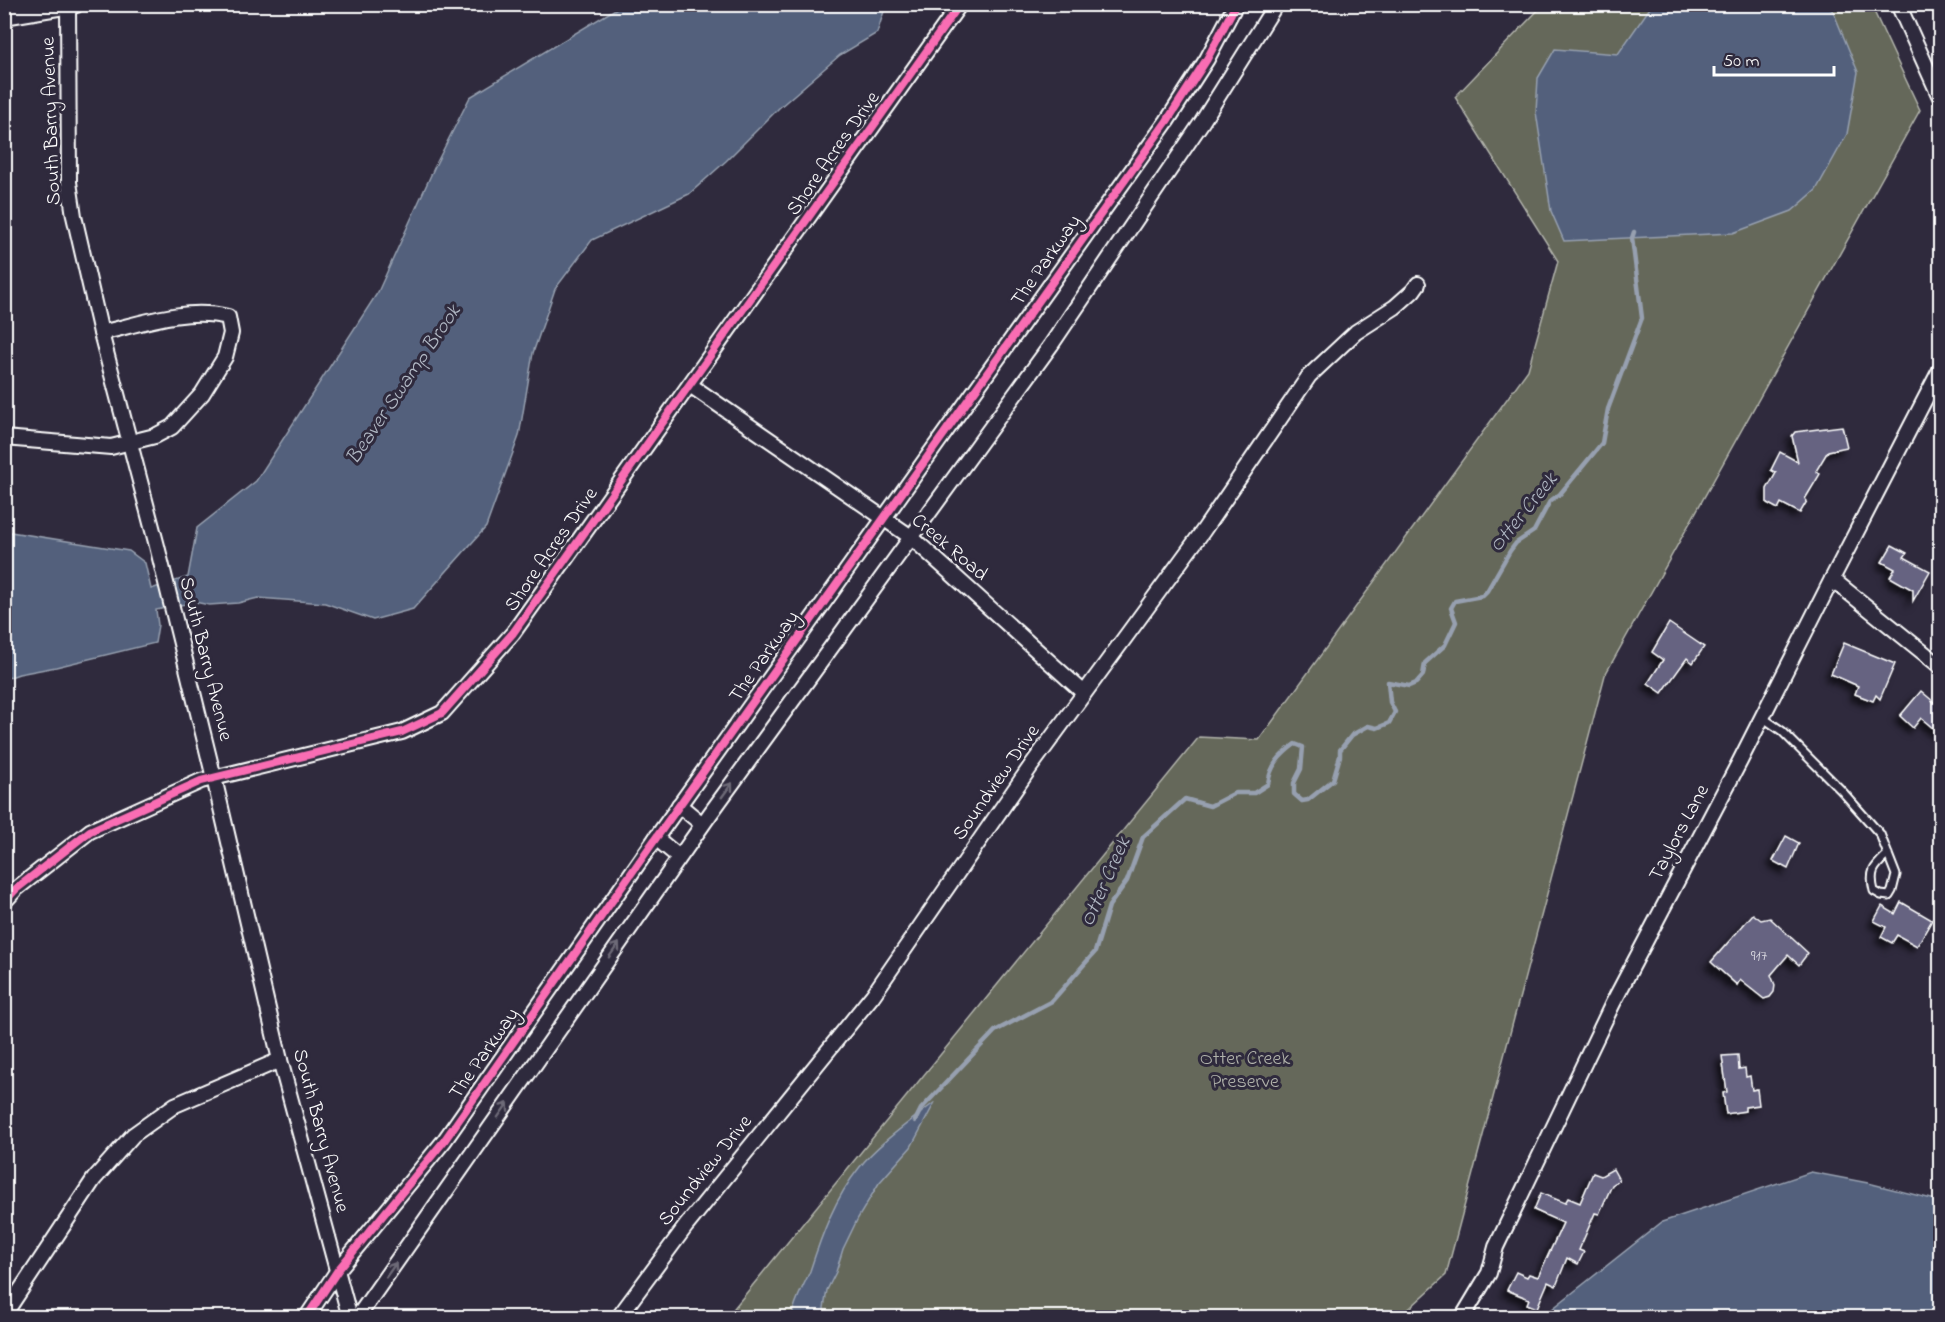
<svg xmlns="http://www.w3.org/2000/svg" width="1945" height="1322" font-family="'Indie Flower',sans-serif">
  <style>
    .green { fill: #65685a; stroke: #b2b4ac; stroke-width: 1.5 }
    .water { fill: #52617c; stroke: #97a0b0; stroke-width: 1.5 }
    .lines { fill: none; stroke-linecap: round; stroke-linejoin: round }
    .stream { stroke: #97a0b0; stroke-width: 4.5 }
    .building { fill: #666381; stroke: #fff; stroke-width: 1.5; filter: url(#shadow) }
    .service-casing { stroke: #fff; stroke-width: 11 }
    .minor-casing { stroke: #fff; stroke-width: 18 }
    .service { stroke: #2f2a3d; stroke-width: 7 }
    .minor { stroke: #2f2a3d; stroke-width: 14 }
    .cycleway-casing { stroke: #2f2a3d; stroke-width: 11 }
    .cycleway { stroke: #f96db3; stroke-width: 8 }
    .oneway { stroke: #6d6a77 }
    .labels { text-anchor: middle; dominant-baseline: central; stroke-width: 6; stroke-linejoin: round; paint-order: stroke }
    .number-label { font-size: 16px; fill: #d9d8e0 }
    .street-label { font-size: 20px; fill: #fff; stroke: #2f2a3d }
    .park-label { font-size: 20px; fill: #b2b4ac; stroke: #2f2a3d }
    .water-label { font-size: 21px; font-style: italic; fill: #b1b8c4; stroke: #2f2a3d }
  </style>
  <defs>
    <filter id="shadow"><feDropShadow dx="-5.5" dy="5.5" stdDeviation="3" flood-color="#0009"/></filter>
  </defs>
  <rect width="100%" height="100%" fill="#2f2a3d"/>
  <filter id="ink" filterUnits="userSpaceOnUse"><feTurbulence type="fractalNoise" baseFrequency=".0167" numOctaves="2"/><feDisplacementMap in="SourceGraphic" scale="12" xChannelSelector="R" yChannelSelector="G"/><feConvolveMatrix kernelMatrix="1 2 1 2 8 2 1 2 1" color-interpolation-filters="sRGB"/></filter>
  <g filter="url(#ink)">
    <!-- green -->
    <polygon class="green" points="1543,5 1871,5 1920,110 1605,675 1446,1275 1400,1317 726,1318 1199,737 1259,740 1528,370 1558,261 1455,97"/>
    <!-- water -->
    <g class="water">
      <polygon points="622,5 886,5 877,33 840,55 779,108 726,161 689,194 592,240 555,289 533,353 519,436 486,527 413,609 373,620 325,603 258,598 238,603 209,605 195,602 156,610 158,625 155,643 56,667 19,674 5,679 4,531 129,551 145,563 151,589 188,577 197,528 256,481 378,292 435,166 470,97"/>
      <polygon points="1652,5 1823,4 1833,11 1858,72 1847,134 1816,190 1792,211 1733,233 1564,241 1551,211 1536,112 1538,78 1555,49 1618,54"/>
      <path d="M935,1102L911,1147L879,1183L858,1218L843,1249L836,1272L827,1290L824,1308L825,1317H792C794,1301 804,1286 810,1271C822,1234 835,1198 859,1168C876,1145 912,1120 935,1102Z"/>
      <polygon points="1811,1172 1868,1183 1940,1201 1940,1317 1542,1317 1662,1222"/>
    </g>
    <g class="lines">
      <!-- stream -->
      <path class="stream" d="M915,1121L921,1109L995,1031L1052,1001L1095,952L1109,906L1127,881L1143,837L1185,799L1210,806L1235,793H1254L1268,784C1270,766 1280,755 1295,744L1303,747L1301,769L1294,783V794L1302,801L1308,800L1333,780L1340,756V750L1352,735L1368,726L1377,728L1389,723L1395,712L1390,702L1388,682L1409,686L1416,683L1423,675L1425,663L1445,645L1456,622L1451,608L1455,601L1482,596L1487,591L1510,551L1516,543L1534,531L1550,501L1560,494L1602,443L1608,409L1642,318L1632,238L1634,232"/>
    </g>
    <!-- building -->
    <g class="building">
      <polygon points="1842,426 1847,447 1828,451 1816,471 1820,474 1805,499 1807,501 1800,513 1781,503 1778,509 1767,503 1767,489 1776,473 1771,470 1780,452 1798,462 1792,436 1795,432"/>
      <polygon points="1892,545 1907,553 1904,557 1930,571 1913,601 1913,590 1890,577 1895,569 1882,562"/>
      <polygon points="1669,623 1704,647 1693,663 1687,658 1662,693 1648,683 1663,660 1652,652"/>
      <polygon points="1844,643 1895,664 1880,699 1876,695 1873,701 1855,694 1858,686 1831,674"/>
      <polygon points="1921,691 1941,708 1941,735 1921,718 1913,728 1900,716"/>
      <polygon points="1786,836 1799,843 1788,869 1773,861"/>
      <polygon points="1901,902 1932,920 1917,946 1897,935 1892,943 1881,937 1886,927 1874,921 1882,906 1895,914"/>
      <polygon points="1753,914 1761,920 1770,918 1808,953 1799,965 1788,955 1771,975 1775,985 1774,992 1770,997 1764,999 1740,980 1737,985 1711,962"/>
      <polygon points="1738,1055 1739,1069 1745,1068 1746,1077 1750,1076 1752,1090 1757,1089 1759,1105 1745,1107 1745,1111 1726,1114 1723,1093 1727,1092 1722,1056"/>
      <polygon points="1613,1169 1619,1180 1612,1185 1599,1214 1595,1213 1579,1250 1584,1252 1578,1264 1567,1258 1556,1286 1548,1282 1537,1308 1527,1304 1529,1299 1507,1290 1516,1272 1527,1277 1529,1274 1538,1277 1563,1223 1534,1210 1541,1193 1565,1203 1568,1198 1580,1203 1593,1173 1601,1176"/>
    </g>
    <g class="lines">
      <!-- service casing -->
      <g class="service-casing">
        <path id="service" d="M1762,717L1782,731L1841,790L1880,834L1896,875L1892,891L1889,896L1881,895L1874,891C1869,871 1874,867 1888,854"/>
      </g>
      <!-- minor casing -->
      <g class="minor-casing">
        <g id="minor">
          <polyline points="68,4 69,182 74,216 101,333 157,546 214,778 280,1060 350,1318"/>
          <polyline points="1898,4 1940,97"/>
          <polyline points="4,17 76,5"/>
          <polyline points="690,385 911,537 1084,693"/>
          <path d="M4,438L111,447L155,436L172,427L202,394L225,357L231,333L228,317C185,307 143,323 101,333"/>
          <polyline points="1832,579 1940,666"/>
          <polyline points="679,805 702,824"/>
          <polyline points="656,838 679,857"/>
          <polyline points="4,902 16,889 90,831 201,781 402,732 442,713 513,633 960,4"/>
          <polyline points="4,1315 94,1179 133,1135 175,1105 280,1060"/>
          <polyline points="306,1318 338,1270 444,1141 656,838 1167,121 1207,59 1236,4"/>
          <polyline points="357,1318 710,814 1051,345 1202,122 1276,4"/>
          <polyline points="618,1318 686,1226 873,995 1031,766 1203,531 1309,376 1356,332 1395,307 1413,291 1418,284"/>
          <polyline points="1462,1318 1489,1273 1496,1247 1613,1003 1740,761 1832,579 1940,370"/>
        </g>
      </g>
      <!-- service -->
      <use href="#service" class="service"/>
      <!-- minor -->
      <use href="#minor" class="minor"/>
      <!-- cycleway casing -->
      <g class="cycleway-casing">
        <g id="cycleway">
          <polyline points="4,902 16,889 90,831 201,781 402,732 442,713 513,633 960,4"/>
          <polyline points="306,1318 338,1270 444,1141 656,838 1167,121 1207,59 1236,4"/>
        </g>
      </g>
      <!-- cycleway -->
      <use href="#cycleway" class="cycleway"/>
    </g>
    <!-- one-way arrows -->
    <defs><path id="oneway-shaft" d="M-6 0H5M1.5-3L5.5 0L1.5 3" fill="none" stroke-width="1.6" stroke-linecap="round" stroke-linejoin="round" transform="scale(1.5)"/></defs>
    <g class="oneway">
      <use href="#oneway-shaft" transform="translate(727 790) rotate(-54)"/>
      <use href="#oneway-shaft" transform="translate(614 950) rotate(-55)"/>
      <use href="#oneway-shaft" transform="translate(503 1110) rotate(-55)"/>
      <use href="#oneway-shaft" transform="translate(391 1270) rotate(-55)"/>
    </g>
  </g>
  <g class="labels">
    <!-- number labels -->
    <g class="number-label">
      <text x="1759" y="956">917</text>
    </g>
    <!-- street labels -->
    <g class="street-label">
      <text transform="translate(52 121) rotate(-92)">South Barry Avenue</text>
      <text transform="translate(834 154) rotate(-55)">Shore Acres Drive</text>
      <text transform="translate(1047 261) rotate(-55)">The Parkway</text>
      <text transform="translate(949 548) rotate(40)">Creek Road</text>
      <text transform="translate(552 550) rotate(-55)">Shore Acres Drive</text>
      <text transform="translate(765 657) rotate(-55)">The Parkway</text>
      <text transform="translate(205 659) rotate(76)">South Barry Avenue</text>
      <text transform="translate(997 783) rotate(-55)">Soundview Drive</text>
      <text transform="translate(1680 833) rotate(-62)">Taylors Lane</text>
      <text transform="translate(485 1054) rotate(-55)">The Parkway</text>
      <text transform="translate(320 1131) rotate(75)">South Barry Avenue</text>
      <text transform="translate(706 1171) rotate(-51)">Soundview Drive</text>
    </g>
    <!-- park labels -->
    <g class="park-label">
      <text x="1245" y="1059">Otter Creek<tspan x="1245" dy="23">Preserve</tspan></text>
    </g>
    <!-- water labels -->
    <g class="water-label">
      <text transform="translate(404 385) rotate(-56)">Beaver Swamp Brook</text>
      <text transform="translate(1524 513) rotate(-51)">Otter Creek</text>
      <text transform="translate(1106 882) rotate(-66)">Otter Creek</text>
    </g>
  </g>
  <!-- margin -->
  <rect width="1945" height="1322" fill="none" stroke="#2f2a3d" stroke-width="24"/>
  <rect x="12" y="12" width="1921" height="1298" fill="none" stroke="#fff" stroke-width="2" filter="url(#ink)"/>
  <!-- scale -->
  <path d="M1714 66v9h120v-9" fill="none" stroke="#ffffff" stroke-width="3"/>
  <text x="1723" y="66" font-size="18" fill="#ffffff" stroke="#2f2a3d" stroke-width="4.5" paint-order="stroke">50 m</text>
</svg>
